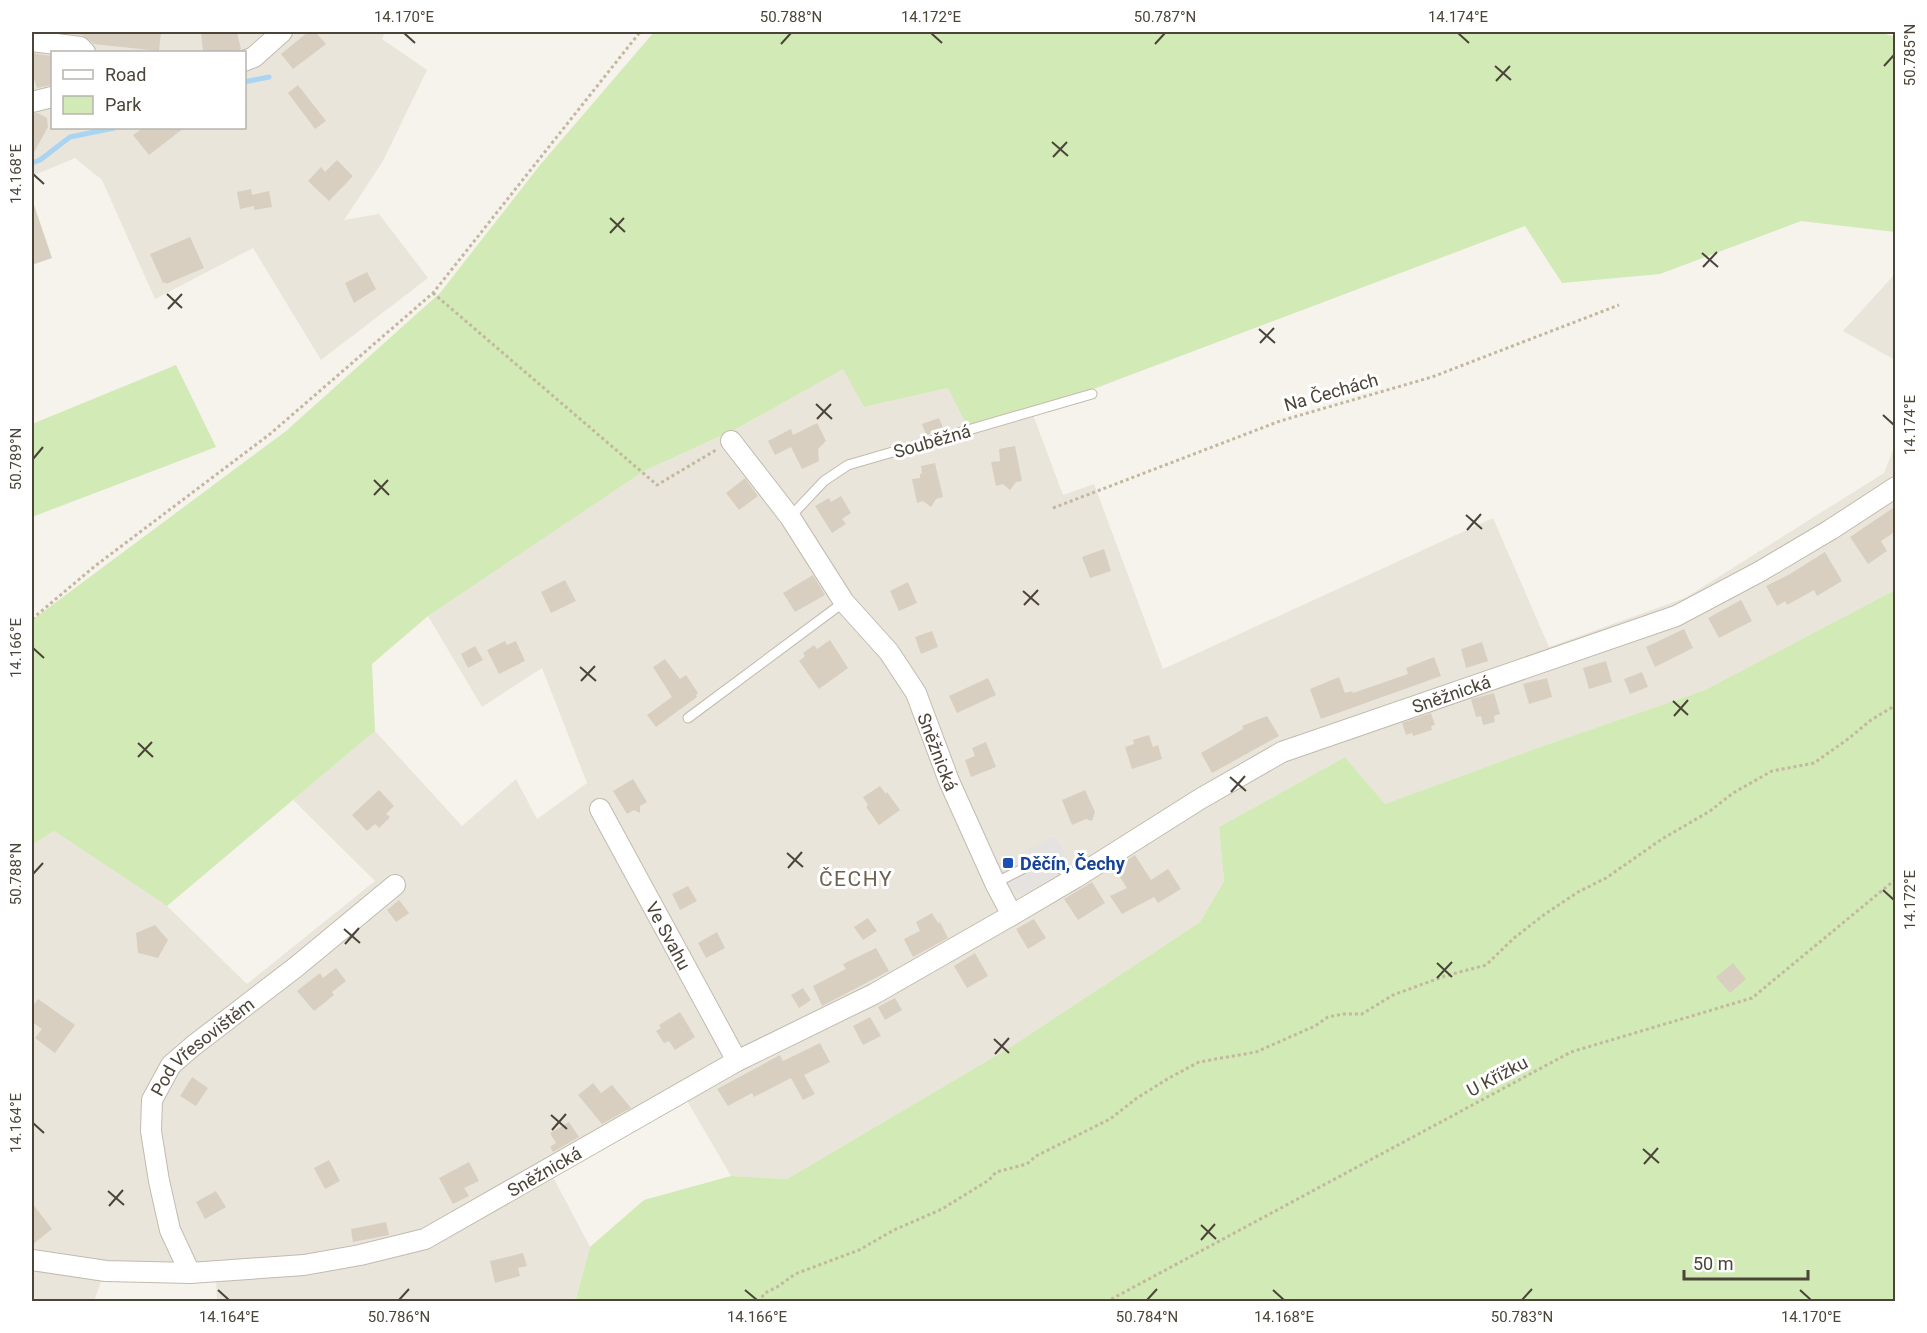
<svg xmlns="http://www.w3.org/2000/svg" width="1927" height="1333" font-family="Roboto,sans-serif">
  <style>
    .residential { fill: #eae5da; fill-rule: evenodd }
    .green { fill: #d2eab5 }
    .parking { fill: #e5e3e0 }
    .lines { fill: none; stroke-linecap: round; stroke-linejoin: round }
    .stream { stroke: #a9d4f2; stroke-width: 5 }
    .building { fill: #d8cfc1 }
    .lane-casing { stroke: #c2bbae; stroke-width: 11 }
    .street-casing { stroke: #c2bbae; stroke-width: 22 }
    .path { stroke: #c4b79f; stroke-width: 3; stroke-dasharray: 3 3; stroke-linecap: butt }
    .lane { stroke: #fff; stroke-width: 9 }
    .street { stroke: #fff; stroke-width: 20 }
    .ticks { fill: none; stroke: #4b4439; stroke-width: 2 }
    .transit-dot { fill: #1a4fb4; stroke: #fff; stroke-width: 2 }
    .labels { text-anchor: middle; dominant-baseline: central; stroke-width: 6; stroke-linejoin: round; paint-order: stroke }
    .street-label { font-size: 18px; fill: #4b4439; stroke: #fff }
    .transit-label { font-size: 18px; font-weight: bold; fill: #164399; stroke: #fff; text-anchor: start }
    .quarter-label { font-size: 21px; letter-spacing: 1.5px; fill: #6e6250; stroke: #fff }
    .neatline { fill: none; stroke: #4b4439; stroke-width: 2 }
    .ticks-label { font-size: 15px; text-anchor: middle; fill: #4b4439 }
  </style>
  <rect width="100%" height="100%" fill="#f6f3ec"/>
  <!-- residential -->
  <g class="residential">
    <path d="M32,32H385L382,39L427,70L383,161L344,220L379,214L428,278L321,360L253,248L155,299L102,180L75,158L32,176ZM52,52H244V128H52Z"/>
    <polygon points="1895,274 1895,360 1843,331"/>
    <polygon points="844,368 864,407 948,388 1032,412 1063,495 1094,484 1163,669 1493,518 1549,647 1685,598 1884,473 1895,445 1895,590 1705,690 1540,747 1385,804 1345,757 1219,827 1224,881 1200,922 1009,1048 787,1179 731,1176 686,1099 553,1177 590,1247 575,1301 217,1301 216,1280 101,1282 94,1301 32,1302 32,845 54,831 167,906 247,984 375,881 293,800 375,731 462,826 516,779 537,819 587,783 542,668 482,707 428,616 644,471 736,429"/>
  </g>
  <!-- green -->
  <g class="green">
    <polygon points="654,32 1879,32 1895,37 1895,232 1801,221 1660,274 1562,283 1525,226 972,435 948,388 864,407 843,369 736,429 644,471 428,616 372,664 375,731 167,906 54,831 32,845 32,620 286,431 440,293 540,165"/>
    <polygon points="176,365 216,447 32,517 32,424"/>
    <polygon points="1895,590 1895,1300 1891,1302 575,1302 590,1247 644,1200 731,1176 787,1179 1009,1048 1200,922 1224,881 1219,827 1345,757 1385,804 1540,747 1705,690"/>
  </g>
  <!-- parking -->
  <polygon class="parking" points="1055,836 1072,866 1022,895 1006,885 993,866"/>
  <g class="lines">
    <!-- stream -->
    <g class="stream">
      <polyline points="244,82 269,77"/>
      <polyline points="32,163 40,160 70,137 114,128"/>
    </g>
  </g>
  <!-- building -->
  <g class="building">
    <polygon points="66,32 161,32 159,51 94,44 82,35 66,33"/>
    <polygon points="201,32 237,33 241,49 236,52 203,52"/>
    <polygon points="308,32 315,32 326,44 293,69 281,54"/>
    <polygon points="32,53 52,56 52,85 37,88 32,73"/>
    <polygon points="298,85 326,121 315,129 288,93"/>
    <polygon points="38,113 47,118 48,127 32,156 32,114"/>
    <polygon points="143,128 184,128 149,155 133,135"/>
    <polygon points="337,160 353,176 329,201 308,181 321,167 325,172"/>
    <polygon points="251,189 252,195 269,191 272,207 254,210 254,206 240,209 237,192"/>
    <polygon points="32,205 34,205 52,258 32,265"/>
    <polygon points="190,237 204,268 166,284 165,282 163,283 150,254"/>
    <polygon points="367,272 376,289 354,303 345,283"/>
    <polygon points="939,418 944,430 926,435 922,424"/>
    <polygon points="817,423 826,441 818,449 819,461 802,469 791,447 775,455 768,441 791,429 793,435"/>
    <polygon points="1015,446 1022,481 1016,482 1010,490 1003,484 996,486 991,462 1000,461 999,449"/>
    <polygon points="935,463 943,497 936,499 931,507 923,501 917,503 912,479 920,478 920,474 922,474 921,466"/>
    <polygon points="745,478 758,496 739,510 726,493"/>
    <polygon points="841,496 851,513 842,519 846,524 832,533 815,506 829,498 831,502"/>
    <polygon points="1896,506 1896,531 1881,541 1887,551 1868,564 1850,537"/>
    <polygon points="1104,549 1111,571 1090,578 1082,557"/>
    <polygon points="1825,552 1842,581 1817,596 1814,590 1787,605 1785,601 1777,606 1766,586 1790,574"/>
    <polygon points="813,575 825,595 795,612 783,593"/>
    <polygon points="565,580 576,601 551,613 541,592"/>
    <polygon points="908,582 917,603 899,611 890,591"/>
    <polygon points="1741,600 1752,621 1719,638 1708,618"/>
    <polygon points="1684,629 1693,648 1655,667 1646,647"/>
    <polygon points="932,631 938,647 921,654 915,637"/>
    <polygon points="830,640 848,668 819,689 799,661 805,656 803,653 814,645 817,649"/>
    <polygon points="505,641 507,645 516,641 525,661 499,674 487,650"/>
    <polygon points="1482,642 1488,661 1466,668 1461,649"/>
    <polygon points="475,646 483,660 468,668 461,654"/>
    <polygon points="1434,657 1441,676 1321,719 1310,689 1339,677 1345,693 1352,691 1353,693 1408,674 1406,668"/>
    <polygon points="665,659 680,679 686,675 698,693 696,695 697,697 656,727 647,715 672,697 653,667"/>
    <polygon points="1606,661 1612,682 1589,689 1583,668"/>
    <polygon points="1642,672 1648,687 1630,694 1624,679"/>
    <polygon points="988,678 996,695 957,713 949,696"/>
    <polygon points="1547,678 1552,697 1529,704 1523,684"/>
    <polygon points="1494,693 1500,714 1494,716 1495,722 1483,725 1481,716 1476,717 1471,699"/>
    <polygon points="1431,713 1435,725 1431,726 1432,730 1413,736 1412,733 1406,735 1402,723"/>
    <polygon points="1267,716 1279,736 1212,773 1201,753 1243,729 1242,726"/>
    <polygon points="1149,735 1153,747 1158,745 1162,759 1132,769 1125,747 1134,744 1133,740"/>
    <polygon points="986,742 996,767 971,777 965,760 975,756 972,748"/>
    <polygon points="633,779 647,802 640,806 640,813 634,810 627,814 613,791"/>
    <polygon points="880,786 886,794 887,792 900,810 879,825 866,807 868,805 863,797"/>
    <polygon points="379,790 394,806 386,814 390,817 379,828 375,824 367,831 352,815"/>
    <polygon points="1085,790 1095,812 1092,821 1086,819 1072,825 1062,800"/>
    <polygon points="1135,855 1151,880 1168,869 1181,889 1158,903 1154,897 1122,914 1110,896 1127,888 1114,868"/>
    <polygon points="1092,882 1105,903 1078,920 1064,899"/>
    <polygon points="688,886 697,901 680,910 672,894"/>
    <polygon points="399,900 409,913 396,922 387,910"/>
    <polygon points="932,913 938,923 940,922 948,938 913,957 904,939 920,931 916,922"/>
    <polygon points="868,918 877,931 863,940 854,927"/>
    <polygon points="1034,919 1046,938 1028,949 1016,929"/>
    <polygon points="155,925 168,940 158,958 138,953 136,933"/>
    <polygon points="717,932 725,948 706,958 698,943"/>
    <polygon points="876,948 889,971 822,1006 813,986 846,969 843,964"/>
    <polygon points="975,953 988,976 967,988 954,966"/>
    <polygon points="1733,963 1746,979 1730,993 1716,977"/>
    <polygon points="336,968 346,981 332,992 334,995 314,1011 297,991 320,973 323,978"/>
    <polygon points="803,988 811,1000 799,1008 791,995"/>
    <polygon points="895,998 902,1010 885,1020 878,1007"/>
    <polygon points="38,999 75,1025 55,1053 35,1038 42,1029 32,1022 32,1007"/>
    <polygon points="680,1012 695,1037 675,1050 669,1041 664,1043 656,1031 661,1028 659,1025"/>
    <polygon points="870,1017 881,1036 863,1045 853,1026"/>
    <polygon points="820,1043 830,1062 804,1075 815,1094 803,1100 791,1078 754,1097 752,1093 728,1106 717,1089 780,1055 783,1061"/>
    <polygon points="192,1077 208,1088 196,1106 180,1096"/>
    <polygon points="593,1083 601,1093 612,1085 631,1108 602,1124 578,1095"/>
    <polygon points="569,1122 579,1137 553,1152 550,1147 556,1143 550,1133"/>
    <polygon points="329,1160 340,1181 325,1189 314,1168"/>
    <polygon points="469,1162 479,1181 464,1188 469,1196 453,1204 439,1178"/>
    <polygon points="216,1191 226,1207 205,1219 196,1202"/>
    <polygon points="32,1203 52,1229 32,1245"/>
    <polygon points="386,1222 389,1235 353,1242 351,1229"/>
    <polygon points="523,1253 527,1266 518,1268 520,1276 495,1283 490,1261"/>
  </g>
  <g class="lines">
    <!-- lane casing -->
    <g class="lane-casing">
      <g id="lane">
        <polyline points="790,517 824,481 848,465 1092,394"/>
        <polyline points="688,718 844,602"/>
        <polyline points="995,883 1036,862 1055,865 1075,878"/>
      </g>
    </g>
    <!-- street casing -->
    <g class="street-casing">
      <g id="street">
        <polyline points="32,41 80,47 85,52"/>
        <polyline points="244,61 254,57 282,32"/>
        <polyline points="32,102 52,97"/>
        <path id="s1" d="M731,441L790,517L844,602L889,652L916,693L949,781L995,883L1012,915"/>
        <path id="s2" d="M600,809L737,1061"/>
        <path id="s3" d="M32,1260L106,1271L190,1273L304,1265L360,1255L425,1239L737,1061L874,994L1012,915L1075,878L1200,799L1282,752L1676,616L1759,572L1830,530L1896,487"/>
        <path id="s4" d="M190,1273L170,1230L159,1181L151,1131L152,1100L171,1065L193,1046L296,967L395,885"/>
      </g>
    </g>
    <!-- path -->
    <g class="path">
      <polyline points="433,293 657,485 716,450"/>
      <polyline points="1053,508 1280,421 1432,377 1619,305"/>
      <polyline points="32,619 95,566 270,434 433,293 640,32"/>
      <polyline points="758,1302 765,1293 777,1287 795,1274 859,1250 894,1230 942,1209 989,1180 996,1172 1027,1164 1036,1156 1110,1119 1137,1098 1169,1078 1199,1062 1256,1052 1315,1026 1328,1017 1343,1014 1362,1014 1393,995 1445,976 1486,965 1514,938 1545,914 1578,892 1606,878 1662,839 1710,811 1733,793 1772,771 1814,763 1848,739 1871,720 1896,705"/>
      <polyline points="1106,1302 1571,1052 1752,998 1896,879"/>
    </g>
    <!-- lane -->
    <use href="#lane" class="lane"/>
    <!-- street -->
    <use href="#street" class="street"/>
  </g>
  <!-- ticks -->
  <path class="ticks" d="M404,33L415,43M931,33L942,43M1458,33L1469,43M781,44L791,33M1155,44L1165,33M1495,66L1511,80M1884,66L1894,55M1496,81L1510,66M1052,142L1068,156M1053,157L1067,142M33,174L44,184M610,218L625,232M610,233L624,218M1702,253L1718,267M1703,267L1717,252M167,294L182,308M168,309L182,294M1259,329L1275,343M1260,343L1274,328M816,404L832,419M1883,415L1894,425M817,419L831,404M33,459L43,447M374,480L389,495M374,495L388,480M1466,515L1482,529M1467,530L1481,514M1023,591L1039,605M1024,605L1038,590M33,648L44,658M580,667L596,681M581,681L595,666M1673,701L1688,715M1674,716L1688,700M138,743L153,757M138,757L152,742M1230,777L1246,791M1231,792L1245,776M787,853L803,867M788,868L802,852M33,874L43,863M1883,890L1894,900M344,929L360,943M345,944L359,928M1437,963L1452,977M1437,978L1452,962M994,1039L1009,1053M995,1054L1009,1038M551,1115L567,1129M33,1123L44,1133M552,1130L566,1114M1643,1149L1659,1163M1644,1164L1658,1148M108,1191L124,1205M109,1206L123,1190M1201,1225L1216,1239M1201,1240L1215,1224M218,1290L229,1300M745,1290L757,1300M1273,1290L1284,1300M1800,1290L1811,1300M399,1300L409,1289M1147,1300L1157,1289M1522,1300L1532,1289"/>
  <!-- markers -->
  <rect class="transit-dot" x="1002" y="857" width="12" height="12" rx="3"/>
  <g class="labels">
    <!-- street labels -->
    <g class="street-label">
      <text transform="translate(1331 392) rotate(-16)">Na Čechách</text>
      <text transform="translate(932 441) rotate(-16)">Souběžná</text>
      <text stroke="none"><textPath href="#s3" startOffset="1562">Sněžnická</textPath></text>
      <text stroke="none"><textPath href="#s1" startOffset="376">Sněžnická</textPath></text>
      <text stroke="none"><textPath href="#s2" startOffset="144">Ve Svahu</textPath></text>
      <text stroke="none"><textPath href="#s4" startOffset="254">Pod Vřesovištěm</textPath></text>
      <text transform="translate(1497 1076) rotate(-28)">U Křížku</text>
      <text stroke="none"><textPath href="#s3" startOffset="534">Sněžnická</textPath></text>
    </g>
    <!-- transit labels -->
    <g class="transit-label">
      <text x="1020" y="863">Děčín, Čechy</text>
    </g>
    <!-- quarter labels -->
    <g class="quarter-label">
      <text x="856" y="879">ČECHY</text>
    </g>
  </g>
  <!-- border -->
  <rect width="1927" height="1333" fill="none" stroke="#ffffff" stroke-width="66"/>
  <!-- legend -->
  <rect x="51" y="51" width="195" height="78" fill="#ffffff" stroke="#b7b4b0" stroke-width="1.5"/>
  <rect x="63" y="70" width="30" height="9" fill="#ffffff" stroke="#b7b4b0" stroke-width="1.5"/>
  <text x="105" y="81" font-size="18" fill="#4b4439">Road</text>
  <rect x="63" y="96" width="30" height="18" fill="#d2eab5" stroke="#b7b4b0" stroke-width="1.5"/>
  <text x="105" y="111" font-size="18" fill="#4b4439">Park</text>
  <!-- scale -->
  <path d="M1684 1270v9h124v-9" fill="none" stroke="#4b4439" stroke-width="3"/>
  <text x="1693" y="1270" font-size="18" fill="#4b4439" stroke="#ffffff" stroke-width="4.5" paint-order="stroke">50 m</text>
  <rect x="33" y="33" width="1861" height="1267" class="neatline"/>
  <g class="ticks-label">
    <text x="404" y="22">14.170°E</text>
    <text x="791" y="22">50.788°N</text>
    <text x="931" y="22">14.172°E</text>
    <text x="1165" y="22">50.787°N</text>
    <text x="1458" y="22">14.174°E</text>
    <text transform="translate(1910 55) rotate(-90)" y="5">50.785°N</text>
    <text transform="translate(16 174) rotate(-90)" y="5">14.168°E</text>
    <text transform="translate(1910 425) rotate(-90)" y="5">14.174°E</text>
    <text transform="translate(16 459) rotate(-90)" y="5">50.789°N</text>
    <text transform="translate(16 648) rotate(-90)" y="5">14.166°E</text>
    <text transform="translate(16 874) rotate(-90)" y="5">50.788°N</text>
    <text transform="translate(1910 900) rotate(-90)" y="5">14.172°E</text>
    <text transform="translate(16 1123) rotate(-90)" y="5">14.164°E</text>
    <text x="229" y="1322">14.164°E</text>
    <text x="399" y="1322">50.786°N</text>
    <text x="757" y="1322">14.166°E</text>
    <text x="1147" y="1322">50.784°N</text>
    <text x="1284" y="1322">14.168°E</text>
    <text x="1522" y="1322">50.783°N</text>
    <text x="1811" y="1322">14.170°E</text>
  </g>
</svg>
